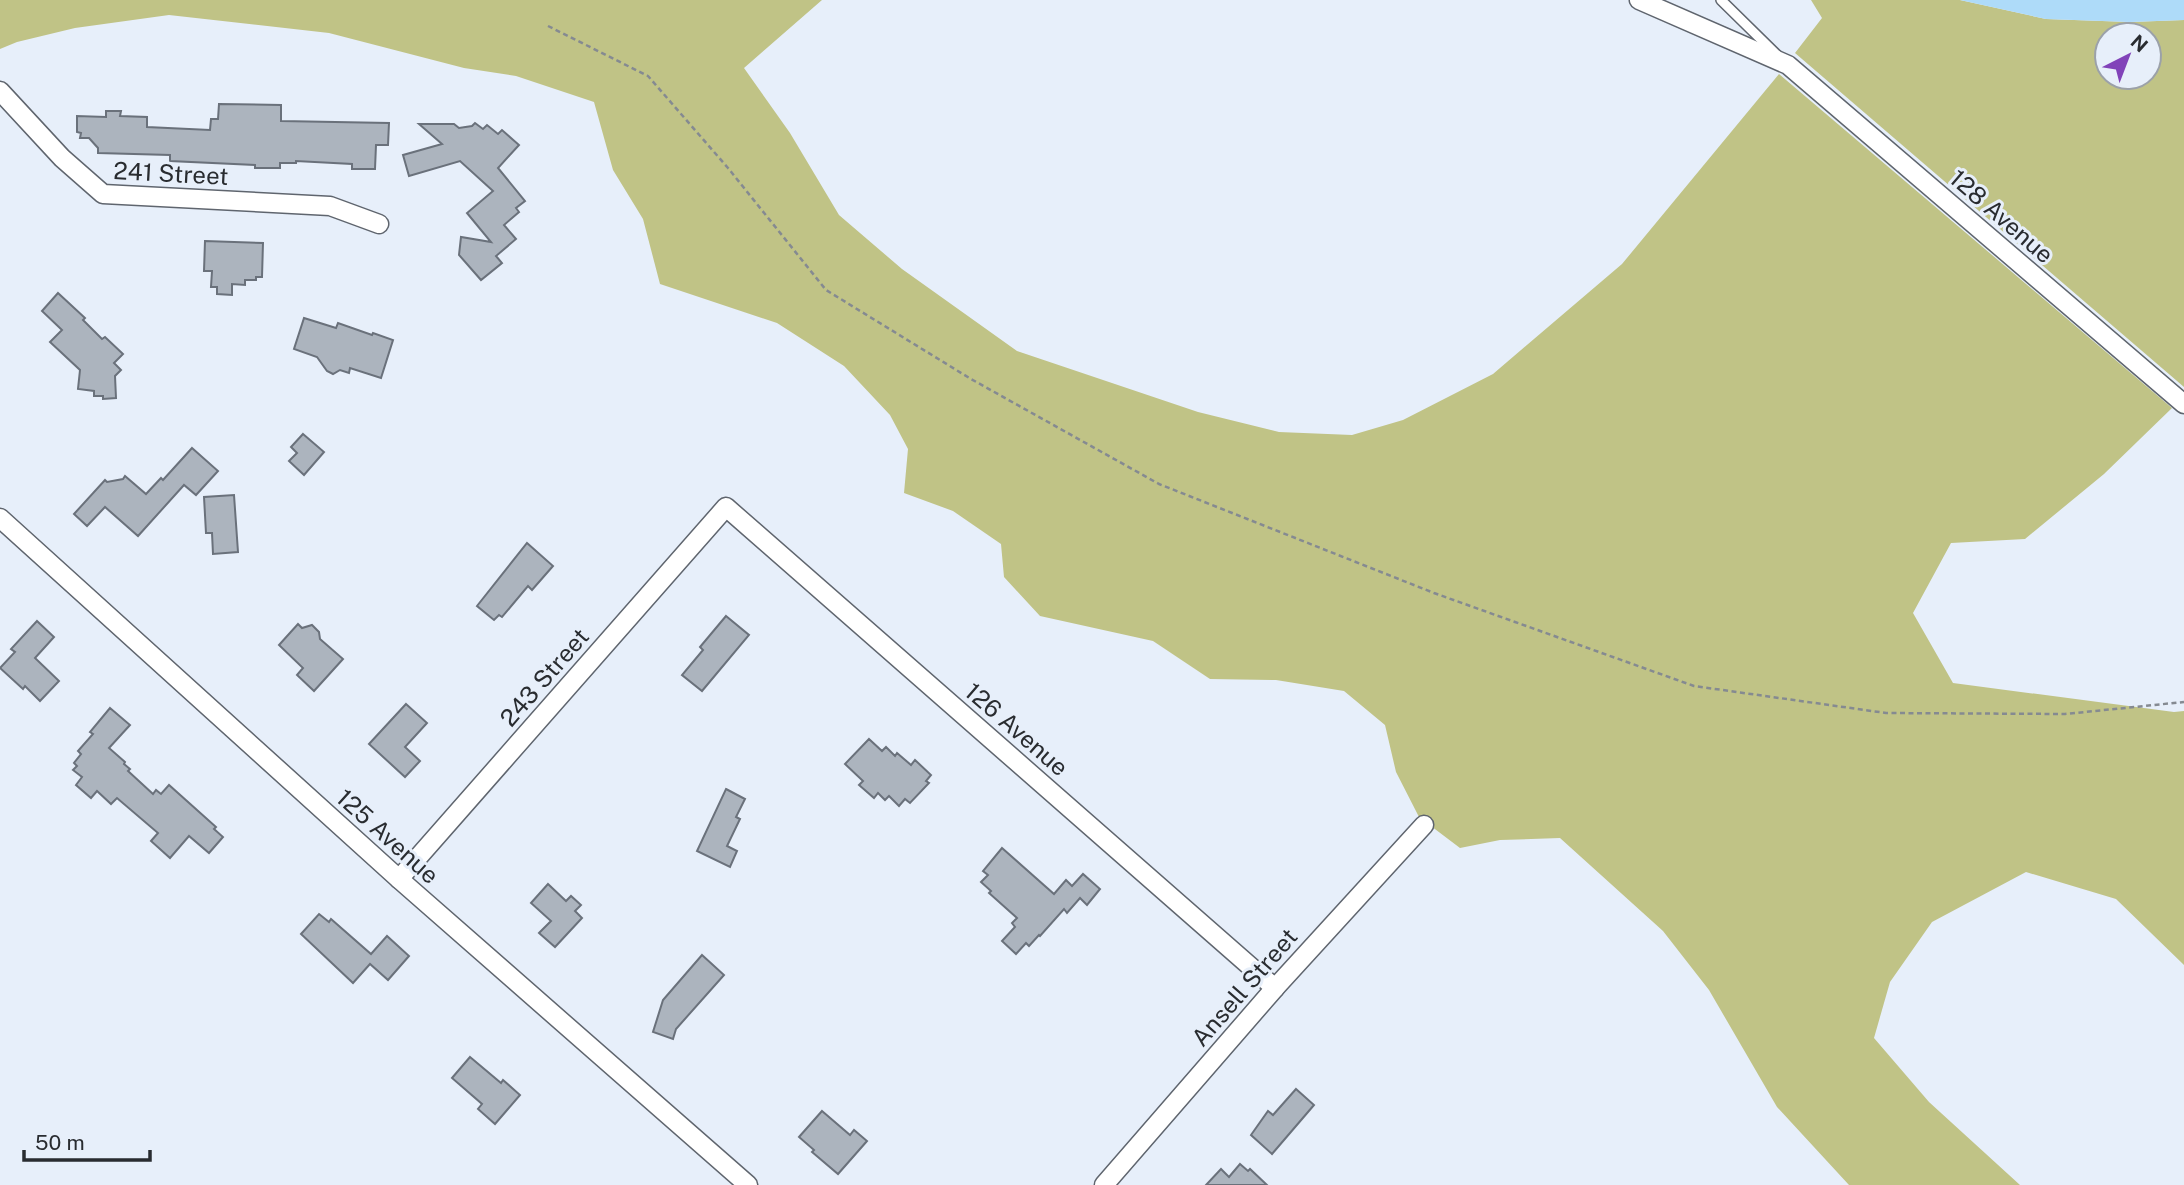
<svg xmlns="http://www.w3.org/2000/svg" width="2184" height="1185" font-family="'Public Sans',sans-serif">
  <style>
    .green { fill: #c0c386; fill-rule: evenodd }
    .water { fill: #aedbf9 }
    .building { fill: #acb4be; stroke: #6a717b; stroke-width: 2 }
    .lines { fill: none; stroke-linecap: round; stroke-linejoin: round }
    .lane-casing { stroke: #5f656e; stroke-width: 12 }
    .street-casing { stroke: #5f656e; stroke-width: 21 }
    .path { stroke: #858a91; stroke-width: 2.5; stroke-dasharray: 5 3.5; stroke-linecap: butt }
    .lane { stroke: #fff; stroke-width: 9 }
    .street { stroke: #fff; stroke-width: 18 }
    .labels { text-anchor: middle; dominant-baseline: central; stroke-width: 6; stroke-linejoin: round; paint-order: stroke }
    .street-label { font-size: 24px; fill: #292c30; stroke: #e7effa }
  </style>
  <rect width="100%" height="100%" fill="#e7effa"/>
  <!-- green -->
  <g class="green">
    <polygon points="0,0 822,0 744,68 790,133 839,215 902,269 1017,351 1198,412 1279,432 1352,435 1403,420 1493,374 1622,264 1779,74 2172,408 2104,474 2025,539 1951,543 1913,613 1953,683 2174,712 2184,711 2184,965 2116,899 2026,872 1932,922 1890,982 1874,1038 1929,1102 2020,1185 1849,1185 1777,1107 1709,990 1663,931 1560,838 1500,840 1460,848 1419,817 1396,772 1385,725 1344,691 1276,680 1210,679 1153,641 1040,616 1004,577 1001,544 953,511 904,493 908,449 890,415 844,366 777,323 660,284 643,219 613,170 594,102 516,76 464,68 329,33 169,15 75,28 17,42 0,49"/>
    <path d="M1811,0H1960L2046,19L2130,22L2184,20V387L1795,53L1822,18ZM2107,35H2149V77H2107Z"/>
  </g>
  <!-- water -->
  <polygon class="water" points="1960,0 2184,0 2184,20 2130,22 2046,19"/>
  <!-- building -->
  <g class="building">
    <polygon points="219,104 281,105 281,121 389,123 388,145 376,145 375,169 352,169 352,164 296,161 296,163 280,163 280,168 255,168 255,165 170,161 170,155 98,153 98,148 89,138 80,138 81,133 77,132 77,116 106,117 106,111 121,111 120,116 147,117 147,127 210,130 211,119 218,119"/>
    <polygon points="475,123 483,129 487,125 498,134 502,130 519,145 498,168 525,201 516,208 519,212 504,225 516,239 496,256 502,263 481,280 459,255 461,237 491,242 467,213 493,191 460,161 409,176 403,155 442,144 419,124 454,124 459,128 472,126"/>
    <polygon points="205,241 263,243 262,277 256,277 256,280 245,280 245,285 232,284 232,295 217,294 217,287 211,287 212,271 204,271"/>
    <polygon points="58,293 85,318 83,320 102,339 105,337 123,354 114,363 121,370 115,376 116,398 103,399 103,396 94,396 94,391 78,389 80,370 50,342 62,330 42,311"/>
    <polygon points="304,318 336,328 338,323 372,335 373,333 393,340 381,378 350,368 349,373 340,370 333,374 327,371 317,357 294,349"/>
    <polygon points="303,434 324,452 304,475 289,461 297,453 291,447"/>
    <polygon points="192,448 218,471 196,495 184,485 138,536 105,507 87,526 74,514 105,480 107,482 123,479 125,476 146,494 161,478 163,480"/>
    <polygon points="234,495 238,552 213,554 212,533 206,533 204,497"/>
    <polygon points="527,543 553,566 532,590 528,586 502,617 499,615 494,620 477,606"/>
    <polygon points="726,616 749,635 702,691 682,675 703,650 700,647"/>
    <polygon points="37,621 54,637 35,658 59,681 40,701 25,686 23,689 0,668 15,652 11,649"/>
    <polygon points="298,624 302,628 312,625 319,632 320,639 343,659 314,691 297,675 303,668 279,645"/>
    <polygon points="406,704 427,723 405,747 420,761 405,777 369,744"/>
    <polygon points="110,708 130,725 109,748 125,762 124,764 130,769 128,771 153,794 156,790 161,794 169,785 216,827 214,829 223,837 209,853 189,836 170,858 151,841 158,833 117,798 111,804 97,791 91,798 76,785 82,777 73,770 77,766 74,763 81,754 78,751 93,734 90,732"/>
    <polygon points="869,739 882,751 886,747 895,756 897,753 911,765 915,760 931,775 926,781 929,783 910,803 905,799 899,806 889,796 885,800 878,793 874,798 859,785 863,781 845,764"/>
    <polygon points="726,789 745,799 736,817 740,819 727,846 737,851 730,867 697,851"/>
    <polygon points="1002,848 1054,894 1066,880 1072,886 1083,874 1100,889 1087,905 1080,898 1067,913 1064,909 1040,936 1039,935 1029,946 1026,943 1016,954 1002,941 1015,927 1012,923 1017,918 989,893 991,891 981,882 988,875 983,871"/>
    <polygon points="548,884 566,901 571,896 581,905 575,911 582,918 555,947 539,933 551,921 531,903"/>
    <polygon points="319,914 329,922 331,919 371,954 387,936 409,956 388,980 370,964 353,983 301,934"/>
    <polygon points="702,955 724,975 676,1029 673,1039 653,1032 663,1000"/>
    <polygon points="470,1057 501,1083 503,1080 520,1095 495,1124 478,1109 482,1104 452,1078"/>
    <polygon points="1296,1089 1314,1105 1272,1154 1251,1135 1268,1111 1273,1115"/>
    <polygon points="822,1111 850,1135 854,1130 867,1141 838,1174 812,1152 814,1150 799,1137"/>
    <polygon points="1240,1164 1248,1171 1250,1169 1267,1185 1206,1185 1221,1169 1229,1177"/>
  </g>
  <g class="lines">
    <!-- lane casing -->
    <g class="lane-casing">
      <polyline id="lane" points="1721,0 1777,55"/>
    </g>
    <!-- street casing -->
    <g class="street-casing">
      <g id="street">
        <polyline points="1639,0 1788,65 2184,404"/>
        <polyline points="0,91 62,158 103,194 330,206 379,224"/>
        <polyline points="0,518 399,879 748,1185"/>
        <polyline points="399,879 726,507 1275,988"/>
        <polyline points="1104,1185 1275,988 1424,825"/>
      </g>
    </g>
    <!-- path -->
    <polyline class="path" points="548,26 648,76 728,168 826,290 971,379 1159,484 1434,593 1694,686 1886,713 2065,714 2184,702"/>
    <!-- lane -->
    <use href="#lane" class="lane"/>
    <!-- street -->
    <use href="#street" class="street"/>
  </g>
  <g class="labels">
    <!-- street labels -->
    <g class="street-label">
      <text transform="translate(171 173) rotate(3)">241 Street</text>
      <text transform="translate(2002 216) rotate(41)">128 Avenue</text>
      <text transform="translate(544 677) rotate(-49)">243 Street</text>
      <text transform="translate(1017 729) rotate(41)">126 Avenue</text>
      <text transform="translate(388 836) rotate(42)">125 Avenue</text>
      <text transform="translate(1244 987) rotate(-49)">Ansell Street</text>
    </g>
  </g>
  <!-- north arrow -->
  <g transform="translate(2128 56) rotate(42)"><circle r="33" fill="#e7effa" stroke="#9ba1a9" stroke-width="2"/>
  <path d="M0-5L12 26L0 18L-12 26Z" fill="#8143b9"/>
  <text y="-10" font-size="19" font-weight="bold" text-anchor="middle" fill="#292c30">N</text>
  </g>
  <!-- scale -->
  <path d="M24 1150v10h126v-10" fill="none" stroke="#292c30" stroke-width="3.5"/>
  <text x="35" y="1150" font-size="21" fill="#292c30" stroke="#e7effa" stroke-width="5" paint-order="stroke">50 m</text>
</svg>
